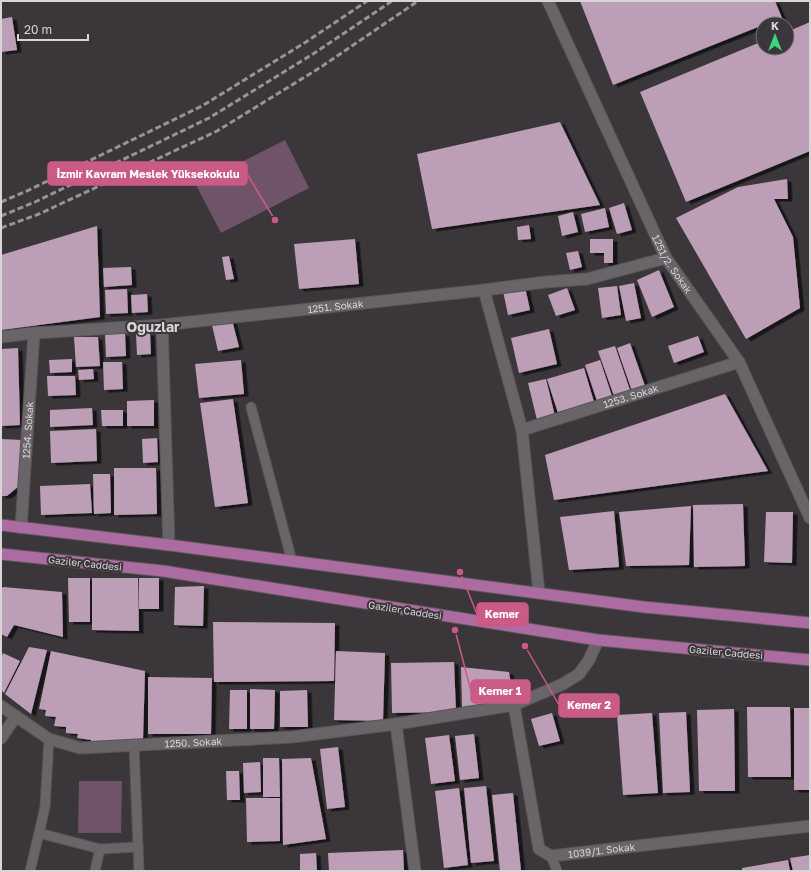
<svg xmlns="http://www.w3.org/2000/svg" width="811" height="872" font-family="'Golos Text',sans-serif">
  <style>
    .green { fill: #6f5369 }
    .building { fill: #bd9eb7; filter: url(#shadow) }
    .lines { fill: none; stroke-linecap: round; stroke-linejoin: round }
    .service-casing { stroke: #585457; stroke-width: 11 }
    .minor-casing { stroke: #585457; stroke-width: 13 }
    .tertiary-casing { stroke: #585457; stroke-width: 13 }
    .primary-casing { stroke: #585457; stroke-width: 13 }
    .service { stroke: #686467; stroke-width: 9 }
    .minor { stroke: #686467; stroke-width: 11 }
    .tertiary { stroke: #686467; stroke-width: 11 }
    .primary { stroke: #ac6ba1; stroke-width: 11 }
    .rail { stroke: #979496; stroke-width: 3; stroke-dasharray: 6 3; stroke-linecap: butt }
    .labels { text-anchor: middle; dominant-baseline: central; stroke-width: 4; stroke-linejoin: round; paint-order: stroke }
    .street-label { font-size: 10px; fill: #d8d5d7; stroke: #3a3639 }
    .district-label { font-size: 14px; font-weight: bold; fill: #d8d5d7; stroke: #3a3639 }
    .leader { fill: none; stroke: #ca5a86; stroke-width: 1.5 }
    .callout-dot { fill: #ca5a86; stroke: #3a3639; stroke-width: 1.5 }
    .callout { fill: #ca5a86; stroke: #ca5a86; stroke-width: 1.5 }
    .callout-label { font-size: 11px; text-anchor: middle; font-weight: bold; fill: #fff }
  </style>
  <defs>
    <filter id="shadow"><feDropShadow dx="4.5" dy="2.5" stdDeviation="0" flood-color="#0009"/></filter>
  </defs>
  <rect width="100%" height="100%" fill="#3a3639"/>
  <!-- green -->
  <g class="green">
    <polygon points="285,140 309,188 221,233 196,185"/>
    <polygon points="79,781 122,781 121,833 78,833"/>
  </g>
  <!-- building -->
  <g class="building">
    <polygon points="580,1 775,1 782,18 766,24 763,24 763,25 613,85"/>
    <polygon points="12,17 17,50 1,52 1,19"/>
    <polygon points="810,22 810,151 686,202 640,92 763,41 763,48 787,48 787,32"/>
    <polygon points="560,122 600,205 432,229 417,154"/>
    <polygon points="787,179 788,199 774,199 793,237 800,308 746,339 676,218 738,187"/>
    <polygon points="624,203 632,230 617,234 609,208"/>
    <polygon points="605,208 609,227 585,232 581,214"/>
    <polygon points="573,212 578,232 562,236 558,216"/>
    <polygon points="529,225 531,239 518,240 517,227"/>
    <polygon points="97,226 100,317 1,330 1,255"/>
    <polygon points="355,239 359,284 299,289 294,244"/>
    <polygon points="590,239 613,239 613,263 604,263 604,253 590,253"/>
    <polygon points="578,251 582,267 570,270 566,253"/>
    <polygon points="229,256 234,279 226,280 222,257"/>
    <polygon points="131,267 132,285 104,287 103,268"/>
    <polygon points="659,270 674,307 652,317 637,280"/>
    <polygon points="634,283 641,318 626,321 619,286"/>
    <polygon points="617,286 621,315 602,318 598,288"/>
    <polygon points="525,287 530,310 508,315 503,291"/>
    <polygon points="567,288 575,310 556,316 548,295"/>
    <polygon points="127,289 128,313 106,314 105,290"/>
    <polygon points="147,294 148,312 132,313 131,295"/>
    <polygon points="232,320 239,347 218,351 212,325"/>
    <polygon points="549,329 557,364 519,373 511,338"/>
    <polygon points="150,333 151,354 137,355 136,334"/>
    <polygon points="105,334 125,334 126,356 106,357"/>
    <polygon points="698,336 704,352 674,363 668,346"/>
    <polygon points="74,337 98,337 100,366 76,367"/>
    <polygon points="630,343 645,386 632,391 617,348"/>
    <polygon points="615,346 630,390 614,396 598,351"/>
    <polygon points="18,348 20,425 1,426 1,349"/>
    <polygon points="72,359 72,372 50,373 49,360"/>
    <polygon points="241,360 244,394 199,398 195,364"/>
    <polygon points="600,360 612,396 597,401 585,365"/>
    <polygon points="103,362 122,362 123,389 104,390"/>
    <polygon points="584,368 594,402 558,413 547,379"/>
    <polygon points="93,369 94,379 79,380 78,370"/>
    <polygon points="47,376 75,376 76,395 48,396"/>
    <polygon points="546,379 555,416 537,420 528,383"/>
    <polygon points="725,394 768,471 554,500 545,455"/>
    <polygon points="233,399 248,503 215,507 200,403"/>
    <polygon points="154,400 154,426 127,426 127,401"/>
    <polygon points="92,408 93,425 50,427 50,410"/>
    <polygon points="101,410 123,410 123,426 102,426"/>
    <polygon points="96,429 97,461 51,463 50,431"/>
    <polygon points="157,438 158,462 143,463 142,439"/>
    <polygon points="1,439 23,440 19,486 7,496 1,496"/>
    <polygon points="114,468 156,468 157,514 114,515"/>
    <polygon points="93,474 110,474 111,513 94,514"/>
    <polygon points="90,484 92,513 41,515 40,486"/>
    <polygon points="743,504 745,566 694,567 693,505"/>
    <polygon points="691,506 689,565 626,566 619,512"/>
    <polygon points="614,511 619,567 569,570 560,517"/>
    <polygon points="766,512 793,512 792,563 764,562"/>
    <polygon points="68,578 90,578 90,622 69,622"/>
    <polygon points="92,578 138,578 139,631 92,630"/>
    <rect x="139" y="578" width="20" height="31"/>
    <polygon points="204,586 203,626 174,625 175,587"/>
    <polygon points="3,587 62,592 63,637 14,625 7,637 1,634 1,589"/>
    <polygon points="213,622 335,623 334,681 214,682"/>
    <polygon points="29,647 47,650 31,714 5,694"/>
    <polygon points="51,651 145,671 143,739 91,743 91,740 77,738 78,734 66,733 66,727 54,726 56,717 45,716 46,710 39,709"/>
    <polygon points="336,651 385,653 383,721 334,720"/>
    <polygon points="3,653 20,661 4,693 1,690 1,658"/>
    <polygon points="454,662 456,712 392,713 391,663"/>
    <polygon points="461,667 509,672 514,703 462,708"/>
    <polygon points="148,677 212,678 211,734 148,734"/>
    <polygon points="250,689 275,690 274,729 250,729"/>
    <polygon points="230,690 247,690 247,729 229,729"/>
    <polygon points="307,690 308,727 280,727 280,691"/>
    <polygon points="747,707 790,707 791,777 748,777"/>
    <rect x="794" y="708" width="16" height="82"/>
    <polygon points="734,709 735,791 699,791 697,710"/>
    <polygon points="686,712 690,792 663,793 659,713"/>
    <polygon points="552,713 560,741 539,746 531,719"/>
    <polygon points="652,713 658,793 623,795 617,715"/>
    <polygon points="474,734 479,778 460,780 455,736"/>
    <polygon points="449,735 455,781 431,784 425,738"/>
    <polygon points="338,747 345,807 327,809 320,749"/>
    <polygon points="263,758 279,758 280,797 263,797"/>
    <polygon points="311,758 326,839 283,845 282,759"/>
    <polygon points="260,762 261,792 244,793 243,763"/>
    <polygon points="226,771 239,771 240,800 227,800"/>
    <polygon points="486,786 494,861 471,863 464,788"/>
    <polygon points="459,788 468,865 444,868 435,791"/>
    <polygon points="513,793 521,871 500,871 492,795"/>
    <polygon points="246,798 280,798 280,841 247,842"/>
    <polygon points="403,850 404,871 329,871 328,853"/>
    <polygon points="316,853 317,871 300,871 300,854"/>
    <polygon points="810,855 810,871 793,871 790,858"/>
    <polygon points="788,860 790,871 742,871 742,868"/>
  </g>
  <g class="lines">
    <!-- service casing -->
    <g class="service-casing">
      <g id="service">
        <polyline points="251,407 292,561"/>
        <polyline points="134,745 139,871"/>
        <polyline points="39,833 100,849 138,847"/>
        <polyline points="551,856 557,871"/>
        <polyline points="30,871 36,846 45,807 49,739"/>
        <polyline points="95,871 100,849"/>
      </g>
    </g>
    <!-- minor casing -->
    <g class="minor-casing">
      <g id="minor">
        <path id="s1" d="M548,1L666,258L739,362L810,518"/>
        <polyline points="484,290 522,430 539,593"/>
        <polyline points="162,325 169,545"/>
        <path id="s2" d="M522,430L739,362"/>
        <path id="s3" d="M21,528L34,333"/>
        <path id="s4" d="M514,705L539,849L551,856L810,826"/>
        <polyline points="396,724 415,871"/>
      </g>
    </g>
    <!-- tertiary casing -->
    <g class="tertiary-casing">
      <g id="tertiary">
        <path id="s5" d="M1,337L34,333L162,325L484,290L545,282L587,279L666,258"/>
        <path id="s6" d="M1,706L49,739L80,748L292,737L396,724L514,705L563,684L579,674L589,660L598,640"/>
        <polyline points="1,738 16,716"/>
      </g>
    </g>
    <!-- primary casing -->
    <g class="primary-casing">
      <g id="primary">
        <polyline points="1,525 169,545 644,607 810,623"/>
        <polyline points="1,554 163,571 598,640 810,660"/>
      </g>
    </g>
    <!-- service -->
    <use href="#service" class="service"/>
    <!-- minor -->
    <use href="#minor" class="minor"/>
    <!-- tertiary -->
    <use href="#tertiary" class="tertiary"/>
    <!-- primary -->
    <use href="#primary" class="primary"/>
    <!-- rail -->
    <g class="rail">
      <polyline points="1,202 29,190 202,106 306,42 367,1"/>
      <polyline points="1,216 35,202 209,118 313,54 392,1"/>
      <polyline points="1,228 39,214 217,131 321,67 418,1"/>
    </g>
  </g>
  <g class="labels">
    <!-- street labels -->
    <g class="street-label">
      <text stroke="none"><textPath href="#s1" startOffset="291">1251/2. Sokak</textPath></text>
      <text stroke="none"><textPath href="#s5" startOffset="336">1251. Sokak</textPath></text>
      <text stroke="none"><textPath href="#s2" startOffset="114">1253. Sokak</textPath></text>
      <text stroke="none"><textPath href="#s3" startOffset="98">1254. Sokak</textPath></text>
      <text transform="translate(85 563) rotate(6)">Gaziler Caddesi</text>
      <text transform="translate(405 610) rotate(9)">Gaziler Caddesi</text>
      <text transform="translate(726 652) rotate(5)">Gaziler Caddesi</text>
      <text stroke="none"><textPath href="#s6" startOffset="204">1250. Sokak</textPath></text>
      <text stroke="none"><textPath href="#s4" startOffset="211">1039/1. Sokak</textPath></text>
    </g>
    <!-- district labels -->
    <g class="district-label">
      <text x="153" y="326">Oğuzlar</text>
    </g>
  </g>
  <!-- callouts -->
  <path class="leader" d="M275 220L247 174M460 572L477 614M455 630L471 691M525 646L559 705"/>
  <g class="callout-dot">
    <circle cx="275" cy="220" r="4"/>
    <circle cx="460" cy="572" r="4"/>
    <circle cx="455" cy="630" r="4"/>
    <circle cx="525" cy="646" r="4"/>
  </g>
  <g class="callout">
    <rect x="48" y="162" width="199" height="23" rx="4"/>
    <rect x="477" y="603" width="51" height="23" rx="4"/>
    <rect x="471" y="680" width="59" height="23" rx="4"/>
    <rect x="559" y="694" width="60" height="23" rx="4"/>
  </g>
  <g class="callout-label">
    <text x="148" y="178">İzmir Kavram Meslek Yüksekokulu</text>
    <text x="502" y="618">Kemer</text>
    <text x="500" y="695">Kemer 1</text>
    <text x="589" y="709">Kemer 2</text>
  </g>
  <!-- border -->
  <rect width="811" height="872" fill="none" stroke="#d8d5d7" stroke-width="4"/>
  <!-- north arrow -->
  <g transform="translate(775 36)"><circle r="19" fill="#3a3639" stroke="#797678"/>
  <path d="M0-3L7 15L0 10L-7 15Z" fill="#39d87f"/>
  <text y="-6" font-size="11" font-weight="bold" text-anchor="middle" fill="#d8d5d7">K</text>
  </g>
  <!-- scale -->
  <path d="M18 34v6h70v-6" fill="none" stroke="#d8d5d7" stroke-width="2"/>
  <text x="24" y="34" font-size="12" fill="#d8d5d7" stroke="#3a3639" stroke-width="3" paint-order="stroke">20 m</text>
</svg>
